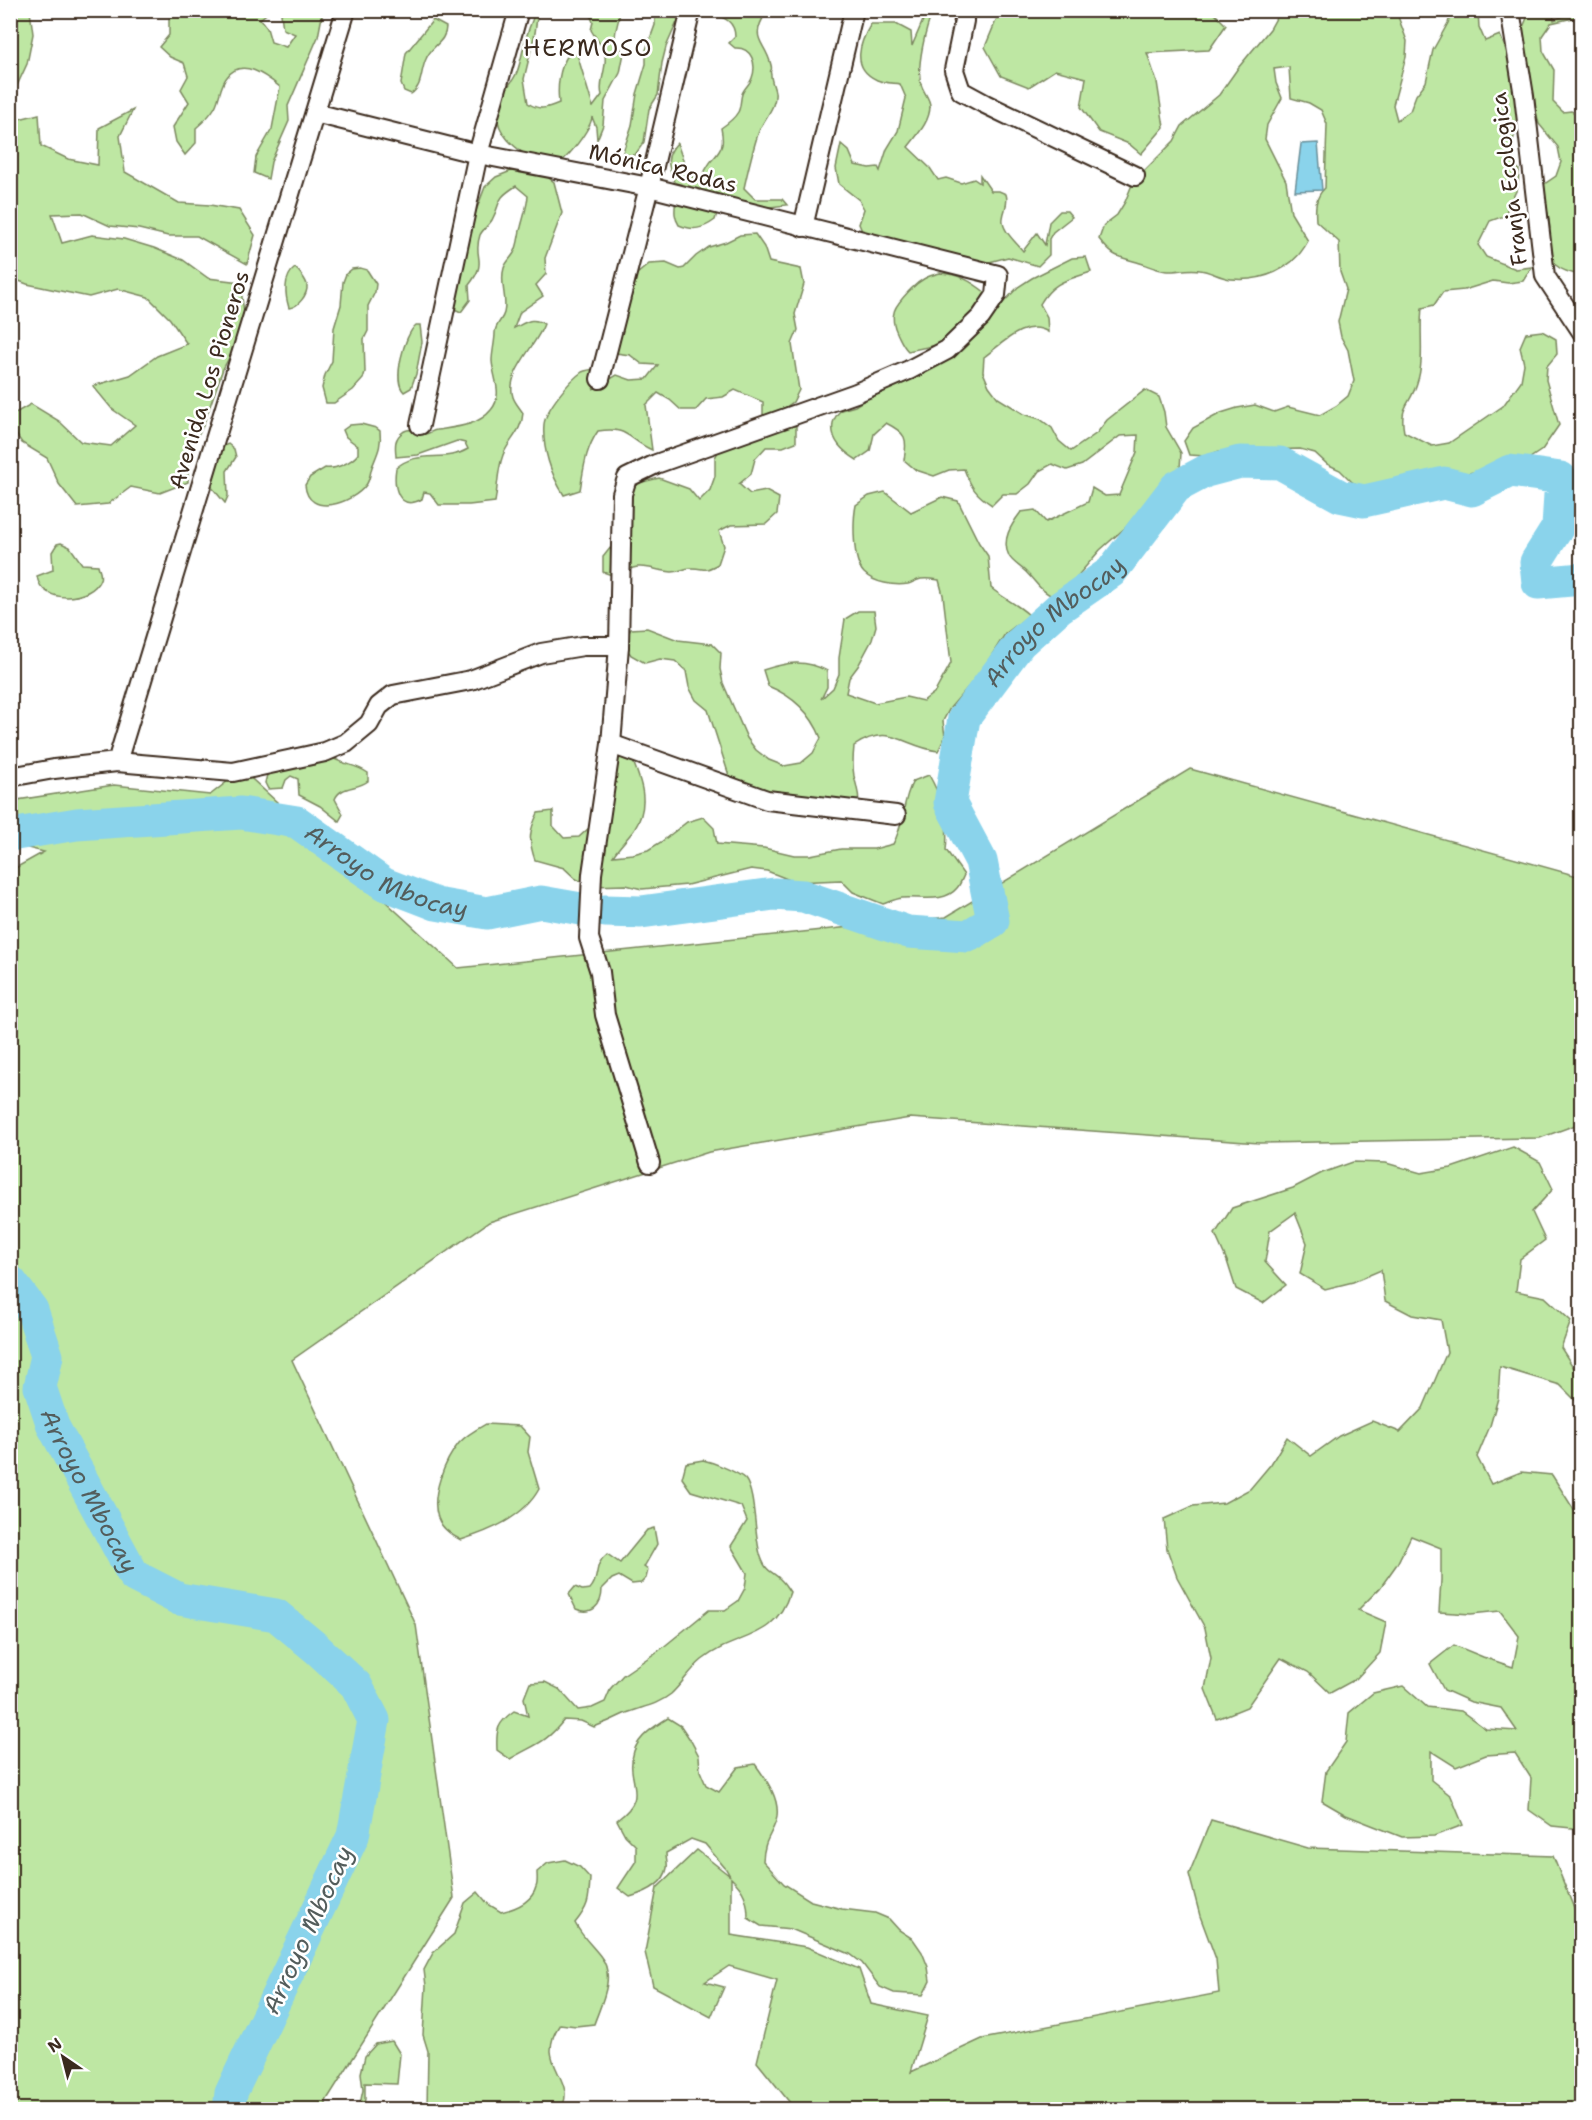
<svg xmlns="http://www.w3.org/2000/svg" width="1592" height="2120" font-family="'Shantell Sans',sans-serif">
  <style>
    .green { fill: #bee7a3; stroke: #7c8860; stroke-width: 1.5 }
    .water { fill: #8ad3eb; stroke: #6a8f99; stroke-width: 1.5 }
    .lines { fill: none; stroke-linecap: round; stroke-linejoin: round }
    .river { stroke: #8ad3eb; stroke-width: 33 }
    .minor-casing { stroke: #3b2a1e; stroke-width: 22 }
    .minor { stroke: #fff; stroke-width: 18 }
    .labels { text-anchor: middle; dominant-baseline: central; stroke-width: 5; stroke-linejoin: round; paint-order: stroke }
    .street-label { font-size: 22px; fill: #3b2a1e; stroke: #fff }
    .neighbourhood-label { font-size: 24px; letter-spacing: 1.5px; fill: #3b2a1e; stroke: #fff }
    .water-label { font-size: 24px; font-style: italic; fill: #535d5c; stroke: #fff }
  </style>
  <rect width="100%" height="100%" fill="#fff"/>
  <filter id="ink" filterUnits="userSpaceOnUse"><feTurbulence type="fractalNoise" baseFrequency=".0167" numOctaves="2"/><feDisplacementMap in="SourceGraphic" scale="12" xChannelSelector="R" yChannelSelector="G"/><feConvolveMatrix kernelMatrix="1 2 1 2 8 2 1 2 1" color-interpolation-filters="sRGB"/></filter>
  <g filter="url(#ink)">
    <!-- green -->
    <g class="green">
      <path d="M179,10L270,11L260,19L267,28L271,42L286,47L295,34L283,29L281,14L283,11H323L318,37L288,106L289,121L271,162L268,179L254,173L256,157L272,129L280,87C266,76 242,57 227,77C220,85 220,98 215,107C210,116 203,122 196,128V143L185,155L176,142L173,127L189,102L181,89L188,76L184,63L170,57L159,47L169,35V19Z"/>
      <path d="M590,10L620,11C618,32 608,36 624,53L620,73L605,101L603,125L597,140L596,127L592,117C591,128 568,159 558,163C554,165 548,165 543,166C520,152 487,132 500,100C504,90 513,82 517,72C522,59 523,45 528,32C530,24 534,19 534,11H540L537,17L535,33L524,79L528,103C539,111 547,108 559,103C557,87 559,68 568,55L577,54L593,107L602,95C598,82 607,70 605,56C603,46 596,39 591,30L593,22L589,12Z"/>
      <polygon points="11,11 30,11 33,34 27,64 15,90 11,113"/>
      <polygon points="655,11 677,11 678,20 666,47 662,63 658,95 649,109 644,142 635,155 622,155 632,125 637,94 646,64 646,50 655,25"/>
      <path d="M710,11H727L733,13L748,11H767C748,41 765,40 771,65C773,73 769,67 771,75C771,81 774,86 775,92C777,108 762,120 758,134C752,152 748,170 744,188L755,199H782L787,205L717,213L715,220C703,229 693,231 679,225C672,214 676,206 676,193C675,172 659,163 677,143L688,174L698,180C705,174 707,165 713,159C723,148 724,143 721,128C727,124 734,119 738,112C741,107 740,100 742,94C744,88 750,84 752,78C757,64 752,47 735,48L729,43L735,37C735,22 725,17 711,14Z"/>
      <path d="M927,11H933C926,27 916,67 921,84C923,92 930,98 930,106C930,122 917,135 908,147L930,168L938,180L946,178L961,183L974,179L980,183V175L991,191H999L1006,194C1009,204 1004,209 1003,218C1001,230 1016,242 1023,251L1037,233L1045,245L1049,222L1060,211H1067L1072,217L1053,232L1049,239V255L1038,266L1008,257L982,264L869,234L862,231L859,224L864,209L859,200L839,184L836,168L841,144L849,151L855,165L869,168L878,167L880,171L887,149L898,131L906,98L900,84C893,83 884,83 877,80C850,68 860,42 871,24H896L911,32L912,46Z"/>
      <polygon points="1000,11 1212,11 1226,25 1209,50 1147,53 1157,82 1164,127 1141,154 1129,144 1099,132 1081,107 1086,78 1055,70 1029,87 1001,76 985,47"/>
      <path d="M1280,11H1396L1407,41L1406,57L1393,105L1397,120L1410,111L1416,95L1426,82L1433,50L1448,23L1452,11H1478L1479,27L1485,41L1500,35L1512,65L1518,125L1513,140L1511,156L1519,170L1518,187L1504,216L1490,221L1478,245L1486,257L1516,269L1532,267L1523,281L1508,283L1493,281L1464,290L1443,292L1434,305L1422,308C1419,333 1425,360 1417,383C1410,406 1399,405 1404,432L1432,446L1449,443L1503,406L1521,381L1524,364L1520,347L1526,333L1542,331L1556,339L1557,354L1547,366L1546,380L1559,425L1542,450L1530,458H1516L1504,465L1474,472L1380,488H1365L1352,482L1340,470L1327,464L1315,453L1300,449L1219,451L1206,456L1189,455L1184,441L1193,428L1221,413L1237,408L1255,405L1274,412L1288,407L1320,415L1336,406L1348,396L1354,381L1348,350L1341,337L1338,322L1346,289L1340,272L1339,242L1316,221C1315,208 1315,197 1325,188L1327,124L1321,110L1309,103L1291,98L1289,67L1274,69L1276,83L1282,98L1267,125L1265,139L1286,181L1291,213L1308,241C1293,270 1262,282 1231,279C1220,278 1210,271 1200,270C1189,268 1179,271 1168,271C1156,270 1148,265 1137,262C1116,256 1113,257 1099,239L1104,225L1117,215L1125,202L1131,187L1140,175L1174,141L1182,126L1219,95L1238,68L1270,29Z"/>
      <path d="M1530,11H1553L1554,20L1569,14L1570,11H1581V13L1573,18L1551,23L1542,36L1543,51L1554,70L1553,102L1563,112L1571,111L1581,115V275C1557,271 1551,264 1542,242L1550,228L1548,213L1541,200L1543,185L1556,176L1561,162L1558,147L1539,124L1532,95L1520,34Z"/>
      <path d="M433,20L446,27C446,42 431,46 426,59C420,72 423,86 411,94L404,91L401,84L406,53Z"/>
      <polygon points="133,110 120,136 125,172 179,203 210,205 239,210 255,235 247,264 197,236 168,236 139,229 110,226 82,213 52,214 62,243 92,235 124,239 154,248 183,260 208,278 240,282 244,313 237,343 223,369 203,426 188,452 188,482 160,493 131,487 108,504 77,507 59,484 47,458 22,443 11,427 10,416 31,404 59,421 81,442 111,446 135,425 112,409 93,386 130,375 157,356 187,344 170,319 148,297 118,289 89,297 27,284 11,278 11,121 39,114 41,146 68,159 98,165 99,128"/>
      <path d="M511,171L542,173L554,182L562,213L545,258L546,274L536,285L543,296L520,312L514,328C525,323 532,316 544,324C537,345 505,373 513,397C515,403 520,408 523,413C522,431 509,440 503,455C497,471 498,486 495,502L469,505H439L430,493L424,492L422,499C398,512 393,487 396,468C417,449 445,463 468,449L465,443L457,441L418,455L396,457C396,451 394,444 397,439C398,436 403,431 407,430C414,428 418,434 424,434C430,434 432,430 437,430C456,427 478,426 491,410C504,395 493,377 492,361C492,352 495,342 495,333C495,324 502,321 504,313C508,297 499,284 504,268C506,262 511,258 514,253C519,244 518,236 521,227C524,215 527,207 528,196L516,186C493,201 503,200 492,220C489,225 483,229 480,235C472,258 489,260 469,285L470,300L461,312L448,306L468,232L485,187L496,177Z"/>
      <path d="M755,234L764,247L769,262L801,269L804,284L795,314L798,330L792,344L799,390L793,402L779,412L763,418V402L735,390L723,397L706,399L696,410H681L670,400L658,393L646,405L652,450C627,439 629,426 598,431C585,450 584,468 580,490L564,495C551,475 542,448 544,424C546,409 570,380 582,372C587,370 594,369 600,368L603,377L593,389L617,375L631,380L647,379L658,365L642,364L630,355L616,353L620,301L637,274L649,264L666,263L680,269L684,268L696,256L709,247L726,242L740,235Z"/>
      <path d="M1086,257L1091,272C1068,280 1053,281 1040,304L1047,317L1048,332C1025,318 1002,344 984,357L983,372L989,386L998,398L1024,414L1040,419L1052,428L1059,441L1071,451L1097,433L1107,420L1145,390L1159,397L1164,412L1166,427L1181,453L1180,469L1156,490L1126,527L1100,550L1068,587L1054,597C1038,589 1038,584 1026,572C1021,567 1012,562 1009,556C1001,540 1011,525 1021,512L1035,510L1046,522L1088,502L1092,488L1105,496L1119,495L1137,452L1138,435L1120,436L1082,465L1067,470L1052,464L1039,471L1030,484L1017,494H1003L992,505C975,494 971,487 964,469L949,470L934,476L916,470L904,460C908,438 906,433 886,423L874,434L870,451L857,460C844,452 830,441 833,423C834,419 838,413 841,410L855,406L987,320L1018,287L1032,278L1072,258Z"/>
      <path d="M295,268C299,271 306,280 307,285C308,295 298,307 289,308C285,295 283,277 295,268Z"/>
      <polygon points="360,268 367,270 376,284 375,292 368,306 368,331 364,339 365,372 363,379 353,390 334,403 326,403 322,388 325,375 332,361 334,328 341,305 343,282 346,274 352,269"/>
      <path d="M940,273C959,274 971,281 986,293L981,308L951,338L937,345L908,351C903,346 901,341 898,335C887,313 896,305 911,289C920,280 927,276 940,273Z"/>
      <path d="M416,325H420L422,342L416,374L411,388L404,392C392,381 404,335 416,325Z"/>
      <path d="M361,424L376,428L380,431C382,446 377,454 372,467C370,473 370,480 366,485C353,503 308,519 305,485L310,477L325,468C335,470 352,462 358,454V446L346,437L343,430L350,425Z"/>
      <path d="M781,425L796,426V442L783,447H766L755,459L751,474L739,484L750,494L766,491L779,498L777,514L766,524L731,525L719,531L724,546L718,564C701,573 708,568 691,568C684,568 679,572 672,572C646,570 642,559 617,577L603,572V557L623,532L626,486L659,478L689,489L699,501L710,490L715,476V458L721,445Z"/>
      <polygon points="228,444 234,449 236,457 227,471 228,496 225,503 205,479 219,448"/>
      <path d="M885,492L911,512L942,497L958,501L979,543L988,556L991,588C1003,598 1017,604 1029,615L1005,634L981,672L950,708L943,721L945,737L938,751C902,746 890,722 854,746C853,756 852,766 854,776C857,789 859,790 859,805L829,797L814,800L784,798L731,782L708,710L696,700L689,687L686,671L675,661L660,659L645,663L631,655L623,643L631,629L647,628L678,640L712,644L721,653L720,669L723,683L747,738L756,750L769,760L784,766L801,763L813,753L821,738C811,713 793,696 768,686L763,670C787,662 805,659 827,671V687L821,699L833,688L839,674V658L845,619L858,611H874L876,626L872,640L858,666L849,678L846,693L875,703L906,697L923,701L935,692L951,663L943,595L939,580C933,579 927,578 921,579C916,580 912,583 908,584C894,586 874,583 864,573C852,561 853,520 856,505L869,496Z"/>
      <path d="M61,543L70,547L82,564L98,565C99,570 102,575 100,579C93,601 41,606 37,576L53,570L52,552L57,544Z"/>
      <path d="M610,751L630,754C641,780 651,804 634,830C627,839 619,847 613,856L633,854L648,850L661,842L687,822L703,817L714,828L717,844L764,848L794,855H810L841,849H874L893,844C905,824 901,803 913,781L929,775C942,798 949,824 946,850L964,875C962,879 960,885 957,888C944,904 919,896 902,898C895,899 889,902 883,904L853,892L841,880L795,882L767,871L751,869L687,885L642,889L626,885L591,886L576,879L564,868L535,860C528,840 529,831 538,813L553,811V826L564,838L579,837L590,827Z"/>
      <path d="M333,758C345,765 357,765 368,773V781C357,790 341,785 335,799L343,814L339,821L320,806L299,795L298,779L291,776L286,780L283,788L268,789L265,783L267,775L277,765Z"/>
      <polygon points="1190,769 1581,877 1581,1123 1540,1138 1259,1143 910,1118 709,1152 489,1222 292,1360 416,1625 454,1898 326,2101 326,2109 11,2109 10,871 44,852 11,844 11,801 114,785 210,795 242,770 458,968 946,917"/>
      <polygon points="1513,1147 1540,1162 1553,1189 1532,1212 1545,1240 1520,1259 1516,1291 1545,1297 1571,1321 1561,1348 1577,1373 1581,1375 1581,1406 1560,1385 1500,1367 1498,1398 1490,1426 1477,1457 1491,1484 1521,1472 1552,1475 1581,1521 1581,1829 1552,1826 1529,1810 1531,1778 1515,1753 1486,1755 1456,1767 1431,1751 1431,1780 1451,1796 1463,1825 1434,1836 1402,1837 1346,1815 1322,1801 1326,1771 1346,1742 1349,1713 1373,1693 1403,1686 1427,1707 1461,1711 1486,1729 1517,1731 1501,1708 1471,1702 1444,1690 1430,1664 1454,1645 1483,1657 1513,1667 1519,1636 1500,1611 1471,1614 1439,1612 1441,1580 1441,1548 1411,1536 1397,1564 1380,1588 1358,1610 1386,1622 1380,1653 1356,1679 1330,1693 1308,1672 1281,1658 1247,1707 1217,1719 1205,1689 1211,1658 1205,1628 1177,1577 1167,1549 1164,1519 1193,1506 1224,1503 1250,1489 1271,1464 1287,1437 1311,1456 1339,1436 1372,1421 1400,1432 1423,1408 1447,1352 1441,1320 1412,1315 1385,1301 1381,1270 1353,1282 1325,1289 1300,1274 1307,1243 1295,1213 1270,1231 1265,1262 1286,1285 1263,1303 1236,1289 1227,1261 1215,1234 1232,1208 1293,1188 1322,1173 1353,1162 1386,1163 1421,1173 1451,1168"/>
      <path d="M486,1424L520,1426L530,1437L528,1452L539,1489C524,1517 490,1531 461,1540C451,1535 442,1529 438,1518C430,1496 445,1460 459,1443C466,1435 477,1429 486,1424Z"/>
      <path d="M703,1460C712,1462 738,1472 745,1479C756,1493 754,1538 761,1557C767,1574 772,1570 782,1581C785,1584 787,1588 790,1592C775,1642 735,1633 702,1660C690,1670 682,1684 671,1694C656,1706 640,1707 624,1714C614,1719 605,1723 594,1727L581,1721L564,1720C545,1744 535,1744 510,1759L497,1750C496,1730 497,1723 514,1711L528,1716L524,1698L530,1683L545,1682L559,1689L578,1710L592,1708L605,1702L611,1688L623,1675L661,1649L709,1610H725L738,1601L745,1588L747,1573L731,1546L747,1521L741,1506L691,1491L682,1478L686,1463Z"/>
      <path d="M654,1528L657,1544L644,1567L648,1570L646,1578L641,1583L632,1584L619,1576L612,1579L602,1589C602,1605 592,1616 576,1609L569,1594L575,1587L582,1590L590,1589C601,1577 592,1566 607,1554L620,1563L647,1530Z"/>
      <path d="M668,1718L681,1726L691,1741L699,1756L700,1771L706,1785L719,1792L738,1767L755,1764C766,1779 782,1801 776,1821C770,1838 764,1840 763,1861L784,1884L811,1901L842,1909L875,1913L889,1919L899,1930L913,1939L922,1952L928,1967L930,1981L923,1995L894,1993L880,1987L862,1963L850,1954L791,1929L761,1926L748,1918C748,1900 744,1890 731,1878V1935L807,1947L859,1969L871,2004L928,2016L911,2072L982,2039L1219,1993L1216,1959L1200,1916L1189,1874L1211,1820L1308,1848L1553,1856L1581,1926V2109H795L757,2062L777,1980L729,1966L705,1982L724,1987L711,2017L653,1986L645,1952L657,1888L697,1850L730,1876L726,1869L705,1844L691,1839L666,1853C666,1858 668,1864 667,1868C664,1885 644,1893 630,1897L618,1888L636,1861V1846L625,1835L617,1820C652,1795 624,1782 634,1751C639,1736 655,1726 668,1718Z"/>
      <path d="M565,1860L580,1867L590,1878C589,1900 589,1906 575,1923C582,1937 592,1945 601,1957C616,1976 601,2004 594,2024L576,2026L560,2024C554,2033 551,2040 551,2051C552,2072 575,2088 560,2110L427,2109L428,2051L423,2035L426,1986L424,1970L433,1953L454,1934L465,1903L478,1892L488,1904L501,1912C514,1909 532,1902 536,1887C538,1883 537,1876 537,1872L548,1863Z"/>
      <polygon points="392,2041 400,2054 397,2084 365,2083 365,2099 363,2109 359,2109 363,2090 361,2073 365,2056 376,2044"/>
    </g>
    <!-- water -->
    <polygon class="water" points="1318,143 1322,190 1295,191 1301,144"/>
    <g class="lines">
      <!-- river -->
      <g class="river">
        <path id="s1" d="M10,835L77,824L241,813L297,822L384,884L436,904L487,913L541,902L587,910"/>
        <path id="s2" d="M605,911L641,912L774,894L803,896L908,932L968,936L993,921L981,861L950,803L964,718L1020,643L1059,608L1111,572L1176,487L1206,471L1240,462L1280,463L1340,496L1364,501L1444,483L1472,490L1510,471L1561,478L1558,527L1536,562L1538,583L1582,579"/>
        <path id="s3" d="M10,1281L32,1310L47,1356L40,1387L53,1426L134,1576L179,1599L276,1615L316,1648L356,1685L374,1720L353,1836L231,2093L229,2110"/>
      </g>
      <!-- minor casing -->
      <g class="minor-casing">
        <g id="minor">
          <polyline points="964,10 964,21 954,70 961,91 985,104 1135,176"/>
          <polyline points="1510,10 1524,96 1545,276 1582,332"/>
          <polyline points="315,113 478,154 649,187 998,275 996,295 981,317 947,350 909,370 856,393 656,464 627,478 622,494 619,646 611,744 592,874 589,938 600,972 605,1015 650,1163"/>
          <polyline points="803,227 854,10"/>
          <polyline points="600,379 649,187 691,10"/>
          <polyline points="420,425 478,154 519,10"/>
          <polyline points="611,744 767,800 896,815"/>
          <polyline points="117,762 346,10"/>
          <polyline points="10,777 54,769 117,762 233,772 325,752 346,743 369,724 379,706 393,695 471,680 541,653 583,646 619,646"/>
        </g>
      </g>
      <!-- minor -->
      <use href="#minor" class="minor"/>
    </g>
  </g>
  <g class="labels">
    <!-- street labels -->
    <g class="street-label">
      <text transform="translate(663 168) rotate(13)">Mónica Rodas</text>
      <text transform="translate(1509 179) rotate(-97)">Franja Ecologica</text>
      <text transform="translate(209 380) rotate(-73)">Avenida Los Pioneros</text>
    </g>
    <!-- neighbourhood labels -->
    <g class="neighbourhood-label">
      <text x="588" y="48">HERMOSO</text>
    </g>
    <!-- water labels -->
    <g class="water-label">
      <text stroke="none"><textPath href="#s2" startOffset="746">Arroyo Mbocay</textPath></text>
      <text stroke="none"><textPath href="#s1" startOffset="393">Arroyo Mbocay</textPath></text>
      <text stroke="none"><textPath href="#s3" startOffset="232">Arroyo Mbocay</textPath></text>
      <text transform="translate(308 1930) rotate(-65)">Arroyo Mbocay</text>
    </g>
  </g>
  <!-- margin -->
  <rect width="1592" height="2120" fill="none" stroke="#fff" stroke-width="36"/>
  <rect x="18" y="18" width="1556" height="2084" fill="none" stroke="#3b2a1e" stroke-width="2" filter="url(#ink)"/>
  <!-- north arrow -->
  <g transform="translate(63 2057) rotate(325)" stroke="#ffffff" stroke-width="4.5" paint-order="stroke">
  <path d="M0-4.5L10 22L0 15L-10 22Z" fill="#3b2a1e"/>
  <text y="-9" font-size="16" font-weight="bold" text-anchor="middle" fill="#3b2a1e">N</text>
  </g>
</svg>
